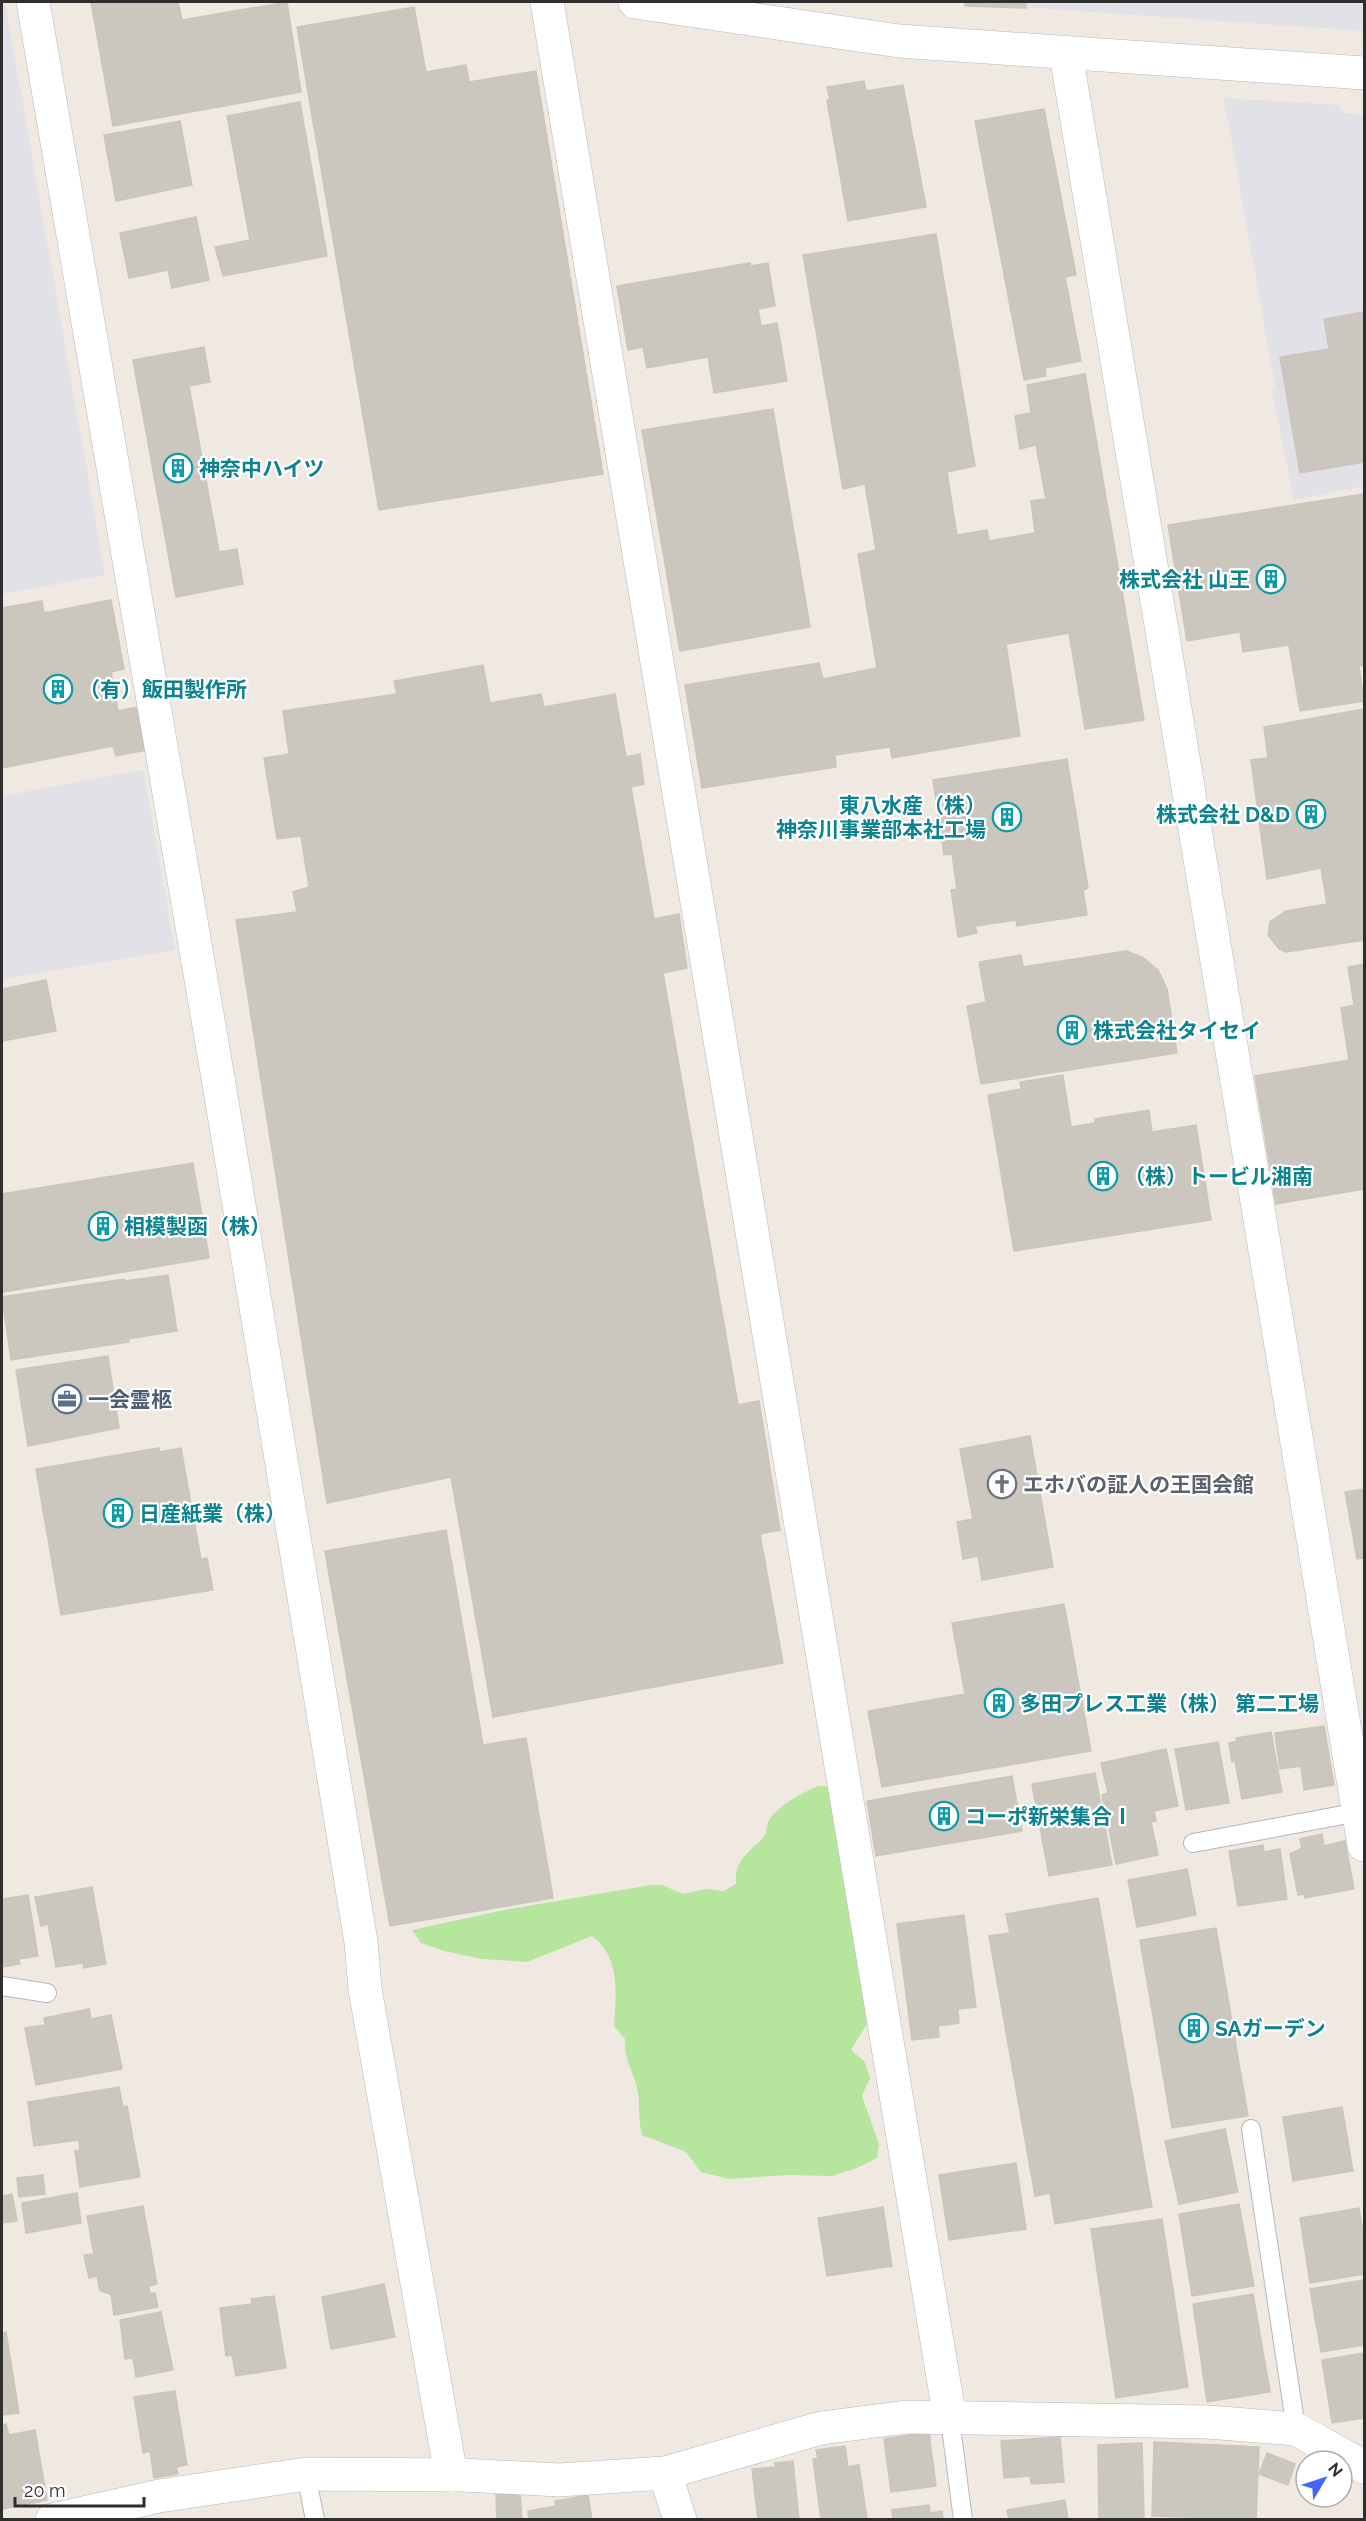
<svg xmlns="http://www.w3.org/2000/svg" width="1366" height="2521" font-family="Raleway,'Noto Sans JP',sans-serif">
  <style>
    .industrial { fill: #e3e1e8 }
    .green { fill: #b6e59e }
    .building { fill: #cbc7bf; stroke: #cbc5ba; stroke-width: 1.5 }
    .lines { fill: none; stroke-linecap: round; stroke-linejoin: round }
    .lane-casing { stroke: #b4b7c1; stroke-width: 20 }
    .street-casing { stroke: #b4b7c1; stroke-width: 34 }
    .secondary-casing { stroke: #b4b7c1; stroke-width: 34 }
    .lane { stroke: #fff; stroke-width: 18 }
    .street { stroke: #fff; stroke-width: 33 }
    .secondary { stroke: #fff; stroke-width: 33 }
    .labels { text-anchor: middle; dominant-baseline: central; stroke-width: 4.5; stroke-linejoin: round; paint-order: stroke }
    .culture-label { font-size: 21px; font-weight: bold; fill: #0d838f; stroke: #fff; text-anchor: start }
    .service-label { font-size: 21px; font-weight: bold; fill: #4e5e75; stroke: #fff; text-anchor: start }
    .worship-label { font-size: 21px; font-weight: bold; fill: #5b616d; stroke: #fff; text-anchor: start }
  </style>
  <rect width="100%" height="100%" fill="#efe9e1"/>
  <!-- industrial -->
  <g class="industrial">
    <polygon points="2,2 5,2 105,575 2,594"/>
    <polygon points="952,2 1364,2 1364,31"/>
    <polygon points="1224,98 1338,105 1344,113 1364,115 1364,486 1294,500 1272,390 1276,390"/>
    <polygon points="143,770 175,950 2,979 2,796"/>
  </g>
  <!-- green -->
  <path class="green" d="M819,1786L839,1787L868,2022L851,2050L865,2062L870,2078L862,2096L879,2144L877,2158L857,2168L832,2176L789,2175L729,2179L701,2172L686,2152L642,2135C638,2118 640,2108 638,2093C635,2073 623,2059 625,2039L614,2026C616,1993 621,1958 592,1936L527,1962L482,1959L444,1951L421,1943L412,1930L504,1910L651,1885H662L683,1894L706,1889L724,1891L736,1884C734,1861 748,1853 763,1838C767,1833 766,1826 769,1820C779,1805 803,1792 819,1786Z"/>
  <!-- building -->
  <g class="building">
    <polygon points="91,2 178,2 182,20 287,2 301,92 113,126"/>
    <polygon points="965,2 1026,2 1026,8 965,6"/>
    <polygon points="414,7 426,72 466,65 469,82 536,71 603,474 379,510 297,27"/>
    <polygon points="864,81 866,91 903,85 926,207 848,221 827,100 830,100 827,87"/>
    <polygon points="300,102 327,256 223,276 215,247 250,240 227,116"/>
    <polygon points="1044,109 1076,275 1065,277 1081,361 1045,368 1046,376 1024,380 975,121"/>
    <polygon points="180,121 192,185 116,201 104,135"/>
    <polygon points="196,217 209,280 172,288 168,270 129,278 120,233"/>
    <polygon points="936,234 975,466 947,472 957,535 987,530 989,541 1035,533 1031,501 1046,499 1036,445 1020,449 1015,416 1031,413 1027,385 1085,374 1144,720 1085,729 1069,633 1006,644 1020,736 892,758 890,747 835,755 836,767 702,788 685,685 819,663 823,679 877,668 858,554 876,550 865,484 843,489 803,255"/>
    <polygon points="750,263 750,266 768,263 775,306 758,309 761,326 777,323 787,381 714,393 708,357 647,368 643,347 628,350 617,286"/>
    <polygon points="1364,312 1364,462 1300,473 1280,357 1329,349 1324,319"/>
    <polygon points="204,347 210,382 189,386 219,552 237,549 243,584 176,597 133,360"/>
    <polygon points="773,409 810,627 680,651 642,430"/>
    <polygon points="1364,494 1364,665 1359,666 1364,701 1300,711 1289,645 1243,652 1240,632 1187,641 1168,525"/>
    <polygon points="111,600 124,669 111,672 118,711 138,707 147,750 116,756 113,746 2,768 2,608 42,601 44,613"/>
    <polygon points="483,665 490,703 541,694 544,707 615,694 626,757 640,754 644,784 631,787 654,919 679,914 687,968 663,973 738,1405 759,1401 780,1530 760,1534 783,1663 493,1717 451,1477 327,1503 236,920 297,912 293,892 309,887 301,836 277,839 264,758 289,754 283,711 397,694 394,681"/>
    <polygon points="1364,709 1364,940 1286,952 1279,949 1268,935 1270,922 1286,911 1327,904 1321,868 1267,879 1251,760 1268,758 1264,727"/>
    <polygon points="1067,759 1088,888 1083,890 1087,915 1017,926 1016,920 975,926 977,933 958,937 951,890 957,889 952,854 944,855 933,780"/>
    <polygon points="1126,951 1142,957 1158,970 1167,989 1177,1053 981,1084 967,1006 986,1002 979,962 1021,955 1023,967"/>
    <polygon points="1364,964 1364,1189 1276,1204 1255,1076 1349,1060 1341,1008 1354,1005 1348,967"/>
    <polygon points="46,980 56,1031 2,1041 2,989"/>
    <polygon points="1063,1075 1071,1127 1095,1123 1095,1119 1149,1110 1152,1132 1196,1125 1211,1220 1014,1251 988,1095 1021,1089 1020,1082"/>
    <polygon points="193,1163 209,1258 2,1292 2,1194"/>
    <polygon points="168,1275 177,1331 128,1339 129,1342 11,1360 2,1297 124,1279 125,1281"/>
    <polygon points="108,1356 119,1428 28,1446 16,1370"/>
    <polygon points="1030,1436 1053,1567 982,1580 978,1556 963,1559 957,1522 973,1519 960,1449"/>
    <polygon points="159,1448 159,1452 181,1448 201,1559 207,1558 213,1590 61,1615 36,1469"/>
    <polygon points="1364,1489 1364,1558 1357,1559 1345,1492"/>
    <polygon points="446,1530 483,1745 526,1738 553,1898 390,1926 325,1551"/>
    <polygon points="1064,1604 1091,1751 882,1787 868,1711 965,1694 952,1623"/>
    <polygon points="1324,1726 1334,1785 1304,1790 1301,1766 1280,1769 1275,1733"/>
    <polygon points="1271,1732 1282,1792 1242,1799 1235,1761 1232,1762 1229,1743 1237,1741 1236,1738"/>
    <polygon points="1218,1742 1229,1803 1186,1810 1175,1749"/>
    <polygon points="1166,1749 1178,1806 1154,1811 1156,1821 1151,1822 1158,1855 1116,1864 1102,1795 1108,1793 1101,1763"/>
    <polygon points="1095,1773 1112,1865 1049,1876 1032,1784"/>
    <polygon points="1012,1776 1022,1831 876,1856 867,1801"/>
    <polygon points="1322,1834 1324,1846 1345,1841 1354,1889 1305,1898 1304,1894 1298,1895 1290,1854 1302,1848 1300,1839"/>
    <polygon points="1263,1845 1264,1852 1280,1849 1287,1899 1238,1906 1229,1851"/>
    <polygon points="1187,1869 1196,1915 1137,1927 1128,1880"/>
    <polygon points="92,1887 106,1964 84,1968 83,1963 56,1967 48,1924 41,1926 35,1897"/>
    <polygon points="28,1895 38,1956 19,1959 20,1964 2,1967 2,1899"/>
    <polygon points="1098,1898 1152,2207 1055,2224 1050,2193 1035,2196 989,1936 1010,1933 1006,1914"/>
    <polygon points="964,1915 976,2007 958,2009 959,2023 938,2026 939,2037 912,2040 897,1924"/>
    <polygon points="1216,1928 1248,2116 1172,2128 1140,1940"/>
    <polygon points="89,2009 91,2019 111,2015 122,2069 36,2085 25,2028 45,2025 44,2018"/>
    <polygon points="119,2087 123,2107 127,2106 140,2177 80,2187 75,2151 80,2150 79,2140 34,2146 28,2102"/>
    <polygon points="1342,2107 1353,2171 1293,2181 1283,2117"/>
    <polygon points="1225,2129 1238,2192 1179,2204 1165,2141"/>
    <polygon points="1016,2163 1026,2229 949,2240 939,2175"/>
    <polygon points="43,2175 45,2194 19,2197 17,2178"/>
    <polygon points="77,2193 81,2223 26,2233 22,2203"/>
    <polygon points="12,2194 17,2221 2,2223 2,2196"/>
    <polygon points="1239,2204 1254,2286 1192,2296 1179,2214"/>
    <polygon points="143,2206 157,2284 149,2286 150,2294 155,2293 158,2307 114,2315 111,2294 100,2291 97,2276 89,2278 84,2255 94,2254 87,2216"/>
    <polygon points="883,2207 892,2266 827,2276 818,2218"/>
    <polygon points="1359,2208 1364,2238 1364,2274 1310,2283 1300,2218"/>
    <polygon points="1162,2219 1188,2387 1116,2398 1091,2229"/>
    <polygon points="1364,2280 1364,2345 1321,2352 1310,2289"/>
    <polygon points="384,2284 395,2337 331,2349 322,2297"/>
    <polygon points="1253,2294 1270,2392 1207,2402 1193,2304"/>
    <polygon points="274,2296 286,2368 236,2376 232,2355 226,2356 220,2308 252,2304 251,2299"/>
    <polygon points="161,2312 173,2370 136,2377 133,2358 125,2359 120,2320"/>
    <polygon points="6,2332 19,2413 2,2415 2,2333"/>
    <polygon points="1364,2353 1364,2418 1332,2423 1322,2360"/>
    <polygon points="175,2391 187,2465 176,2467 178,2474 154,2478 150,2451 143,2453 134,2397"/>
    <polygon points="6,2424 9,2435 35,2430 47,2500 2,2509 2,2425"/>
    <polygon points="929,2432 936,2486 891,2492 884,2439"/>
    <polygon points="1060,2437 1064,2482 1031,2484 1030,2476 1004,2478 1001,2441"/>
    <polygon points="1154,2442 1259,2447 1256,2519 1152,2516"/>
    <polygon points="1142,2443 1144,2520 1099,2520 1098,2445"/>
    <polygon points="845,2446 848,2467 859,2465 867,2519 821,2520 813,2459 818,2458 816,2450"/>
    <polygon points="1267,2453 1295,2464 1288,2485 1259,2474"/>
    <polygon points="793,2461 799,2520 758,2520 752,2469 775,2467 775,2463"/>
    <polygon points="520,2494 522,2520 497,2520 496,2495"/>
    <polygon points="588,2495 592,2520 529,2520 528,2511 556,2506 555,2501"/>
    <polygon points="1065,2500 1068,2520 1009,2520 1007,2510"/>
    <polygon points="929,2505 930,2513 942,2511 943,2520 893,2520 892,2510"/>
  </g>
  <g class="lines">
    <!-- lane casing -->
    <g class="lane-casing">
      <g id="lane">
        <polyline points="1193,1843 1359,1812"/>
        <polyline points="2,1986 47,1993"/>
        <polyline points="1251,2129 1296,2429"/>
        <polyline points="950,2419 963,2520"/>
        <polyline points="306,2474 315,2520"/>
      </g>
    </g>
    <!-- street casing -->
    <g class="street-casing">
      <g id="street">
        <polyline points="33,2 218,1078 361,1942 365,1989 451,2475"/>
        <polyline points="547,2 950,2419"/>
        <polyline points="1066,54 1364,1845"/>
        <polyline points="665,2473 680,2520"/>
        <polyline points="52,2520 159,2496 306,2474 463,2475 559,2480 665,2473 821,2428 907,2417 1208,2422 1296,2429 1364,2467"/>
      </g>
    </g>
    <!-- secondary casing -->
    <g class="secondary-casing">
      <polyline id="secondary" points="635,2 899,41 1364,73"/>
    </g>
    <!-- lane -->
    <use href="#lane" class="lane"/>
    <!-- street -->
    <use href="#street" class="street"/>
    <!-- secondary -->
    <use href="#secondary" class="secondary"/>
  </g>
  <!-- icons -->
  <defs>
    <g id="building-ring" transform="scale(1.5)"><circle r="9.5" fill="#fff" stroke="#0f9aa8" stroke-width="1.5"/><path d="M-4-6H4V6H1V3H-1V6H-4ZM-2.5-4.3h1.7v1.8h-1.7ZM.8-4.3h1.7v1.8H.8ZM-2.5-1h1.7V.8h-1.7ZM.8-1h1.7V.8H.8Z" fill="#0f9aa8"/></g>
    <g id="office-ring" transform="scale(1.5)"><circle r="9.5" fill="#fff" stroke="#5c6f8a" stroke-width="1.5"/><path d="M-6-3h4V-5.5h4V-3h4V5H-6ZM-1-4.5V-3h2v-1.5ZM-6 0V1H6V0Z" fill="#5c6f8a"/></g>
    <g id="church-ring" transform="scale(1.5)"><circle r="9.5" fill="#fff" stroke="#6b7280" stroke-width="1.5"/><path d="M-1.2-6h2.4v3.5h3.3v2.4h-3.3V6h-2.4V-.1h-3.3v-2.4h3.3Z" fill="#6b7280"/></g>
  </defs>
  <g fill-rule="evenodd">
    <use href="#building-ring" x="178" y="468"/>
    <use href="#building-ring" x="1271" y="579"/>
    <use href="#building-ring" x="58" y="689"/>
    <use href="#building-ring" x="1311" y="814"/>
    <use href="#building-ring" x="1007" y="817"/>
    <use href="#building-ring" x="1072" y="1030"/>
    <use href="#building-ring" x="1103" y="1176"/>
    <use href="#building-ring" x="103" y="1226"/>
    <use href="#office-ring" x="67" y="1399"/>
    <use href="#church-ring" x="1002" y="1484"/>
    <use href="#building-ring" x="118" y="1513"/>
    <use href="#building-ring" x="999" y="1703"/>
    <use href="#building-ring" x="944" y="1816"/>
    <use href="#building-ring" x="1194" y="2028"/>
  </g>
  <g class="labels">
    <!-- culture labels -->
    <g class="culture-label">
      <text x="199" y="468">神奈中ハイツ</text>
      <text x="1250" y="579" text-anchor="end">株式会社 山王</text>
      <text x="79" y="689">（有）飯田製作所</text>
      <text x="986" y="805" text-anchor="end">東八水産（株）<tspan x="986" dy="24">神奈川事業部本社工場</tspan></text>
      <text x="1290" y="814" text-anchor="end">株式会社 D&amp;D</text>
      <text x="1093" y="1030">株式会社タイセイ</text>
      <text x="1124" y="1176">（株）トービル湘南</text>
      <text x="124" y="1226">相模製函（株）</text>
      <text x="139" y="1513">日産紙業（株）</text>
      <text x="1020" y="1703">多田プレス工業（株） 第二工場</text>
      <text x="965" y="1816">コーポ新栄集合Ⅰ</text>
      <text x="1215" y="2028">SAガーデン</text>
    </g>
    <!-- service labels -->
    <g class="service-label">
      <text x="88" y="1399">一会霊柩</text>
    </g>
    <!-- worship labels -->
    <g class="worship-label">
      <text x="1023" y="1484">エホバの証人の王国会館</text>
    </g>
  </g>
  <!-- border -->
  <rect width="1366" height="2521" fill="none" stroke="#2e2e2e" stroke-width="6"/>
  <!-- north arrow -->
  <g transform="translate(1324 2479) rotate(51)"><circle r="28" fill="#ffffff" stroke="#ababab" stroke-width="1.5"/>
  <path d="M0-4.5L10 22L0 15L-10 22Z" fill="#4264fb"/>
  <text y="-9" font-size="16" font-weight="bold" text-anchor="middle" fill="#2e2e2e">N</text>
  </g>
  <!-- scale -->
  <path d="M15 2497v9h129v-9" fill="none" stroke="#2e2e2e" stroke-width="3"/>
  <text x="24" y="2497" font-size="18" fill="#2e2e2e" stroke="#ffffff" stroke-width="4.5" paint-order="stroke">20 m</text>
</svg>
